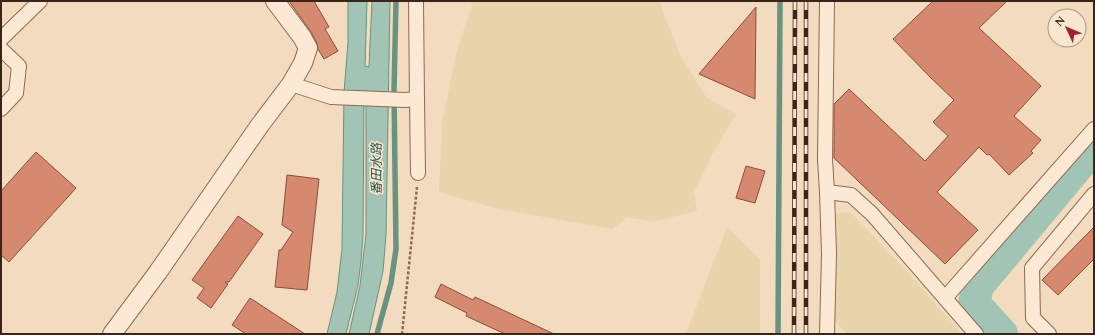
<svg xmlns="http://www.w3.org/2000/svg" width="1095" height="335" font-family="Spectral,'Noto Sans JP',serif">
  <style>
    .farmland { fill: #e9d5ab }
    .water { fill: #a2c4b5; stroke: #689381 }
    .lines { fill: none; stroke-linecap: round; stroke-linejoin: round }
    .stream { stroke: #689381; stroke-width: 5.5 }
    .river { stroke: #a2c4b5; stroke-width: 32 }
    .building { fill: #d58a70; stroke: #8f4c38 }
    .minor-casing { stroke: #8d6a55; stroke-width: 16 }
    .tertiary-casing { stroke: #8d6a55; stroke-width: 20 }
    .path { stroke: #8d6a55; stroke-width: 2.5; stroke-dasharray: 3 2; stroke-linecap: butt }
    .minor { stroke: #fce9d3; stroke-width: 14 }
    .tertiary { stroke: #fce9d3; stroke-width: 18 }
    .rail-casing { stroke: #3b251b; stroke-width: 4.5 }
    .rail { stroke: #f9e6cf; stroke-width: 3; stroke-dasharray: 9; stroke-linecap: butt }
    .labels { text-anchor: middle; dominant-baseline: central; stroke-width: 3; stroke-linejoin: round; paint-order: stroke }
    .water-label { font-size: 13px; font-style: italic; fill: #295c51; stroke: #f9e6cf }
  </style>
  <rect width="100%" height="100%" fill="#f2dbbf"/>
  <!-- farmland -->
  <g class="farmland">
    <polygon points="471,1 659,1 680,55 707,98 736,114 713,153 694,192 697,211 652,222 627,217 613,229 498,209 439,192 442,122 457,50 472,5"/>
    <polygon points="850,212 906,270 962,334 847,334 828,315 828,221 837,213"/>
    <polygon points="727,227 760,260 760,334 686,334"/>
  </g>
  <!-- water -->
  <polygon class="water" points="348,1 367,1 365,66 369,67 372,1 390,1 386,235 383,271 369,334 349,334 360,286 366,234 366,92 364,92 363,235 361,261 358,285 346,334 327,334 337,292 342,249 344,92 348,43"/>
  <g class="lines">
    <!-- stream -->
    <g class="stream">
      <polyline points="377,334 391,283 396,249 394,91 396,1"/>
      <polyline points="778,334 780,1"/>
    </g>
    <!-- river -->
    <polyline class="river" points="1002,334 974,303 978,286 1094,147"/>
  </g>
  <!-- building -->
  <g class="building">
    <polygon points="289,1 314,1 329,27 325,29 338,51 324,59 318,49 317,43 311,32"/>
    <polygon points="933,1 1007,1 979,28 1041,86 1014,116 1041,140 1031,151 1033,153 1009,175 989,154 987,155 979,147 937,192 978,230 945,264 834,158 834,104 849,89 925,161 948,136 933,122 954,100 931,78 893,39"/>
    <polygon points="756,7 755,99 699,74"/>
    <polygon points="36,152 76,188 9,262 1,255 1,191"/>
    <polygon points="746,166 765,171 755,203 736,198"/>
    <polygon points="287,175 319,179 307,290 275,287 279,250 281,250 293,232 282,225"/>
    <polygon points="238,216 263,234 229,282 225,282 228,284 211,308 197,298 204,288 192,280"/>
    <polygon points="1094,227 1094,259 1058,295 1042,280"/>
    <polygon points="441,284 473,300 475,297 554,334 505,334 466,316 467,313 435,297"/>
    <polygon points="250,298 282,319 305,334 246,334 232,325"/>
  </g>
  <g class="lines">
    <!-- minor casing -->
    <g class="minor-casing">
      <g id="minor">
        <polyline points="827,1 825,159 827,192 829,254 827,334"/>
        <polyline points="1,39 40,1"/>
        <polyline points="1,49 19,66 16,93 1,109"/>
        <polyline points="291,84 331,97 405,100 417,99 416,1"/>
        <polyline points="417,99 418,173"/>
        <polyline points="827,192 851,195 872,214 976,334"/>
        <polyline points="945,298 1094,129"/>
        <polyline points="1049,334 1033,318 1032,268 1094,194"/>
      </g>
    </g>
    <!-- tertiary casing -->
    <g class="tertiary-casing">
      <polyline id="tertiary" points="112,334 158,272 260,125 291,84 303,63 308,48 302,37 275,1"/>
    </g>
    <!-- path -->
    <polyline class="path" points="402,334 417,187"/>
    <!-- minor -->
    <use href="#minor" class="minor"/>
    <!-- tertiary -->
    <use href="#tertiary" class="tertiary"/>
    <!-- rail casing -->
    <g class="rail-casing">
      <g id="rail">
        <polyline points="806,1 806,334"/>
        <polyline points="794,334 795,1"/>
      </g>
    </g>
    <!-- rail -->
    <use href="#rail" class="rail"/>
  </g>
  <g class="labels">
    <!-- water labels -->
    <g class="water-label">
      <text transform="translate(377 169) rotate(-90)">番田水路</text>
    </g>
  </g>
  <!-- border -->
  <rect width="1095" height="335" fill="none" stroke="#3b251b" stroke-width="4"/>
  <!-- north arrow -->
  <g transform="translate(1067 28) rotate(314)"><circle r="19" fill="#f9e6cf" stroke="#ad9987"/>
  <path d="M0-3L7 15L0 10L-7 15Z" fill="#a31f35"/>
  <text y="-6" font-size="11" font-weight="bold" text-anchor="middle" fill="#3b251b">N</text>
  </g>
</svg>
